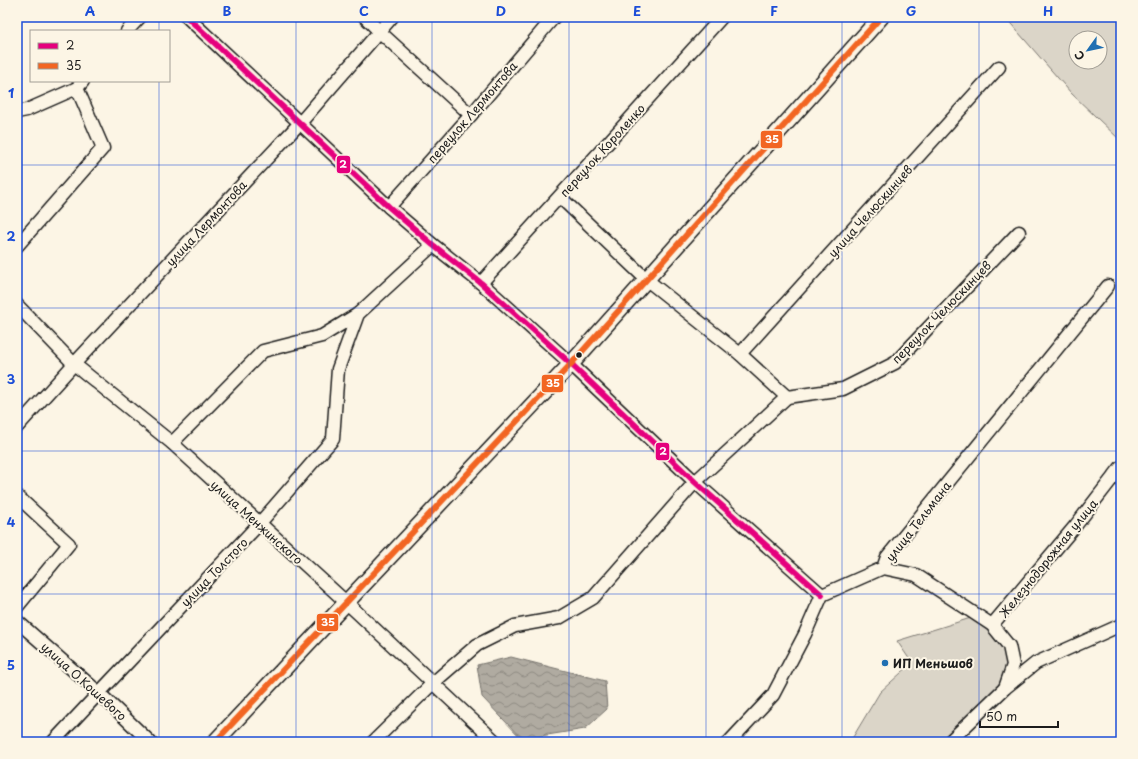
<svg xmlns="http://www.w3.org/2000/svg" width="1138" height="759" font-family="'Playpen Sans',sans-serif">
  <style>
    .green { fill: #dbd5c8; stroke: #7c7872; fill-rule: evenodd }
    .water { fill: url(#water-waves); stroke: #75726c }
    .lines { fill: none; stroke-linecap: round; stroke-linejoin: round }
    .minor-casing { stroke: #1c1c1c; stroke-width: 15 }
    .tertiary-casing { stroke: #1c1c1c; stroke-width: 18 }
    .minor { stroke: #fcf5e5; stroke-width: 12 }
    .tertiary { stroke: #fcf5e5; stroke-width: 15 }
    .bus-1-casing { stroke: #fcf5e5; stroke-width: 9 }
    .bus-2-casing { stroke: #fcf5e5; stroke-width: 9 }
    .bus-1 { stroke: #e5007d; stroke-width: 6 }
    .bus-2 { stroke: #f26522; stroke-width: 6 }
    .grid { fill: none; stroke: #1d4ed8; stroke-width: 1; stroke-opacity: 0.55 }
    .bus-dot { fill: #1c1c1c; stroke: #fcf5e5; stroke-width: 1.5 }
    .poi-dot { fill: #1f6fb2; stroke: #fcf5e5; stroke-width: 1.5 }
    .labels { text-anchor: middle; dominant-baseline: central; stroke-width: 4; stroke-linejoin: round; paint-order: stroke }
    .street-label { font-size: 12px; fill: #1c1c1c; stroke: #fcf5e5 }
    .poi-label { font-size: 12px; font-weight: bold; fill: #1c1c1c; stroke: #fcf5e5; text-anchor: start }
    .line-badge { stroke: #fcf5e5; stroke-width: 1.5 }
    .badge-label { font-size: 11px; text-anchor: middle; font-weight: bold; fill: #fff }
    .neatline { fill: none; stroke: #1d4ed8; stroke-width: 1.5 }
    .grid-label { font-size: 13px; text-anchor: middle; font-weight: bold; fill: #1d4ed8 }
  </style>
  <defs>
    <pattern id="water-waves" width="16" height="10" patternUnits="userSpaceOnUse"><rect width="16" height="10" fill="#b0aba1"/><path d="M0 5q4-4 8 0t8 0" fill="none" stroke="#8e8a82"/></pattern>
  </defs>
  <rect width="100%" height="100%" fill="#fcf5e5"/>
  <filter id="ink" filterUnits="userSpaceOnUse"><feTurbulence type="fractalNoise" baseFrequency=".025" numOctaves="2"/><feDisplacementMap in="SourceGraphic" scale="8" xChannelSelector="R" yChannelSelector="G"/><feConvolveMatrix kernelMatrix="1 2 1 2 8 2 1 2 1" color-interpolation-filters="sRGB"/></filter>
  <g filter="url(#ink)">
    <!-- green -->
    <g class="green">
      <path d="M1005,17H1121V141L1071,93ZM1076,38H1100V62H1076Z"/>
      <polygon points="974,617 997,638 1009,653 1005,688 949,742 850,742 880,692 912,663 897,641"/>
    </g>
    <!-- water -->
    <polygon class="water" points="511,657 605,681 607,709 585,729 522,739 482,697 477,665"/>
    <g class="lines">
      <!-- minor casing -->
      <g class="minor-casing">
        <g id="minor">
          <polyline points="187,17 389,207 433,245 481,283 571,364 695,482 822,595"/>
          <polyline points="365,17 380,32 471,115"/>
          <polyline points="127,31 140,17"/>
          <polyline points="17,112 27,110 77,88 83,81"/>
          <polyline points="560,197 647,280 740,354 787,397"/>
          <polyline points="389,207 471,115 554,17"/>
          <polyline points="17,246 103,148 77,88"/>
          <polyline points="481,283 722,17"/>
          <polyline points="17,305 74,364 172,443 347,603 496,742"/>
          <polyline points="740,354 999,67"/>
          <polyline points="787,397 843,389 895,363 1019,232"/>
          <polyline points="17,427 74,364 300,123 392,17"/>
          <polyline points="172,443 263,351 322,336 358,314"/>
          <polyline points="17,496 69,544 17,607"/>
          <polyline points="883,568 916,575 992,625 1009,646 1013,665 1005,688"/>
          <polyline points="17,621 99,693 150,742"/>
          <polyline points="992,625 1076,525 1121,467"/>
          <polyline points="53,742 99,693 259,524 333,439 338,369 358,314 433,245"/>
          <polyline points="373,742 433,683 477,645 515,626 559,618 593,598 695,482 787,397"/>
          <polyline points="729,742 773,695 805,634 822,595 883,568 887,557 1108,286"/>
          <polyline points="949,742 1005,688 1036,663 1121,625"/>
        </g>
      </g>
      <!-- tertiary casing -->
      <g class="tertiary-casing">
        <polyline id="tertiary" points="215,742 571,364 881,17"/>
      </g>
      <!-- minor -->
      <use href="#minor" class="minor"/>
      <!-- tertiary -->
      <use href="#tertiary" class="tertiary"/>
      <!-- bus-1 casing -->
      <g class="bus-1-casing">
        <polyline id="bus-1" points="187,17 389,207 433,245 481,283 571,364 695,482 822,595"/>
      </g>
      <!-- bus-2 casing -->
      <g class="bus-2-casing">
        <polyline id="bus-2" points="215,742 571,364 881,17"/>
      </g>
      <!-- bus-1 -->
      <use href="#bus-1" class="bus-1"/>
      <!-- bus-2 -->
      <use href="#bus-2" class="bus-2"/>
    </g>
  </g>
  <!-- grid -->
  <path class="grid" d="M159,17V31M296,17V742M432,17V742M569,17V742M706,17V742M842,17V742M979,17V742M159,81V742M17,165H1121M17,308H1121M17,451H1121M17,594H1121"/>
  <!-- markers -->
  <circle class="bus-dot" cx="579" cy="355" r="3.5"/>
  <circle class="poi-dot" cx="885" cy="663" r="4"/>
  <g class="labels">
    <!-- street labels -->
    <g class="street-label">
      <text transform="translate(472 112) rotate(-49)">переулок Лермонтова</text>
      <text transform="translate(602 150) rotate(-48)">переулок Короленко</text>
      <text transform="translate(870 211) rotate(-48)">улица Челюскинцев</text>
      <text transform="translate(206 223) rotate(-47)">улица Лермонтова</text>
      <text transform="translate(941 312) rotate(-46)">переулок Челюскинцев</text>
      <text transform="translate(918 521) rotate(-52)">улица Тельмана</text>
      <text transform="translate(257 522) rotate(42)">улица Менжинского</text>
      <text transform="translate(1048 558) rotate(-51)">Железнодорожная улица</text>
      <text transform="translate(214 572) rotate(-46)">улица Толстого</text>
      <text transform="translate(84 681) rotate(42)">улица О.Кошевого</text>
    </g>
    <!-- poi labels -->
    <g class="poi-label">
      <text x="893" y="663">ИП Меньшов</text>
    </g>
  </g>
  <g class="line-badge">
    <rect x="760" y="130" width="23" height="19" rx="4" fill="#f26522"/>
    <rect x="336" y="155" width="15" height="19" rx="4" fill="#e5007d"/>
    <rect x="541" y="374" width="23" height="19" rx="4" fill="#f26522"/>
    <rect x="655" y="442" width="15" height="19" rx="4" fill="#e5007d"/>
    <rect x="316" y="613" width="23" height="19" rx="4" fill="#f26522"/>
  </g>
  <g class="badge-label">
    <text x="772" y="143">35</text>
    <text x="343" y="168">2</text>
    <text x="553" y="387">35</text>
    <text x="663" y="455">2</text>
    <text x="328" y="626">35</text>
  </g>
  <!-- margin -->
  <rect width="1138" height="759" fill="none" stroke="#fcf5e5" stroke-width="44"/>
  <!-- legend -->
  <rect x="30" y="30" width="140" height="52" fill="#fcf5e5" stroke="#a29e95"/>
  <rect x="38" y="43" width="20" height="6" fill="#e5007d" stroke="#a29e95"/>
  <text x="66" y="50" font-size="12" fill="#1c1c1c">2</text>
  <rect x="38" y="63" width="20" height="6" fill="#f26522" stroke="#a29e95"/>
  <text x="66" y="70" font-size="12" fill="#1c1c1c">35</text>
  <!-- north arrow -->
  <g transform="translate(1088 50) rotate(237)"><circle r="19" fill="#fcf5e5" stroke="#a29e95"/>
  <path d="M0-3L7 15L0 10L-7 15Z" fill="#1f6fb2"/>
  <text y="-6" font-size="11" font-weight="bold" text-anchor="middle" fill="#1c1c1c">С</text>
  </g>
  <!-- scale -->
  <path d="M980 721v6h78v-6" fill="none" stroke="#1c1c1c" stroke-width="2"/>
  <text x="986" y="721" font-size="12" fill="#1c1c1c" stroke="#fcf5e5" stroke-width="3" paint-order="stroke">50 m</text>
  <rect x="22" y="22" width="1094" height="715" class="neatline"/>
  <g class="grid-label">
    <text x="90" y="16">A</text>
    <text x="227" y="16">B</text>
    <text x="364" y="16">C</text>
    <text x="501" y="16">D</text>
    <text x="637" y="16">E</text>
    <text x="774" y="16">F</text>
    <text x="911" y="16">G</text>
    <text x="1048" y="16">H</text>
    <text x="11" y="98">1</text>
    <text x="11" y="241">2</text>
    <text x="11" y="384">3</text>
    <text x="11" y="527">4</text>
    <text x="11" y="670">5</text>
  </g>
</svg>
